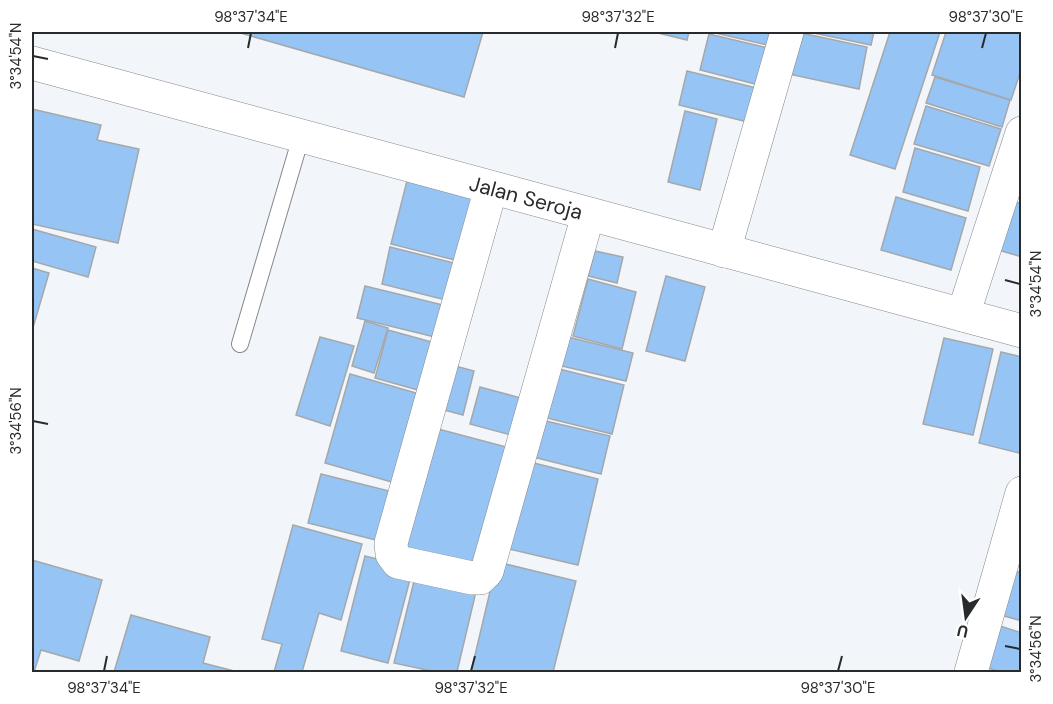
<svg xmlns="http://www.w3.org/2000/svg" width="1053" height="704" font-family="'DM Sans',sans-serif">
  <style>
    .building { fill: #96c4f5; stroke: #a4a8ab; stroke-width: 1.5 }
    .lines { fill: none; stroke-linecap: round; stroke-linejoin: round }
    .service-casing { stroke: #85888c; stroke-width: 18 }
    .minor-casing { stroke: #85888c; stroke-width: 34 }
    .service { stroke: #fff; stroke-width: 16 }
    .minor { stroke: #fff; stroke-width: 33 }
    .ticks { fill: none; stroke: #292a2c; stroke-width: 2 }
    .labels { text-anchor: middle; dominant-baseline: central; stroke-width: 4.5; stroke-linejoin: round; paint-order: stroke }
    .street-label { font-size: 21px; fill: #292a2c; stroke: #fff }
    .neatline { fill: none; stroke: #292a2c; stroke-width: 2 }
    .ticks-label { font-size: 15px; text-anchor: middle; fill: #292a2c }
  </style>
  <rect width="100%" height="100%" fill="#f2f6fa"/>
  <!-- building -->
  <g class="building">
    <polygon points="237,32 483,32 464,97"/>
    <polygon points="654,32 689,32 687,40"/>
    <polygon points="711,32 780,32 776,47"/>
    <polygon points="797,32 867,47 859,89 784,73"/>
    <polygon points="809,32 874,32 871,45"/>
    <polygon points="890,32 940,32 895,169 850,155"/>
    <polygon points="946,32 1022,32 1022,67 1011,100 932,75"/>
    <polygon points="709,34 772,49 763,86 700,70"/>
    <polygon points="687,71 761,89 752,123 679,105"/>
    <polygon points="935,77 1010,100 1002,127 926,103"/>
    <polygon points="926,106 1001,129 989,166 914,144"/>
    <polygon points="32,109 101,125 97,140 139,149 118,243 32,224"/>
    <polygon points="685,111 717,119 700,190 668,182"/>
    <polygon points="915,148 980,167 968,211 903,192"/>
    <polygon points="408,177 480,195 463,262 391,244"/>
    <polygon points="896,197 966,218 951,270 881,250"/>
    <polygon points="1013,201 1022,204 1022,257 998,250"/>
    <polygon points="32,229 96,247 88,277 32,261"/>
    <polygon points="390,247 462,265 454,302 382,284"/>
    <polygon points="595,251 623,257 617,283 588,276"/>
    <polygon points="32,268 49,273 32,331"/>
    <polygon points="666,276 705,287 685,361 646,351"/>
    <polygon points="588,279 636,292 622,349 573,336"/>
    <polygon points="365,286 443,305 435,337 357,318"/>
    <polygon points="365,321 388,328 374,373 352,366"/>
    <polygon points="388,330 439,344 425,392 375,378"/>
    <polygon points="556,334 633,353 626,381 549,363"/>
    <polygon points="320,337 354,346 330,426 296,415"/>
    <polygon points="944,338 993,349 973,435 923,424"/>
    <polygon points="1001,352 1022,357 1022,442 1019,453 979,443"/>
    <polygon points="444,363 474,371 463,415 433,407"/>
    <polygon points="547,366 624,385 612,434 535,415"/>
    <polygon points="350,374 423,395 399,484 325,463"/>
    <polygon points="480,387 528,400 518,437 470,424"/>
    <polygon points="533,418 610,436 601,474 525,455"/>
    <polygon points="427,426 510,448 478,569 395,546"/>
    <polygon points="526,461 598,479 578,565 505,548"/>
    <polygon points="321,474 397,493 384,542 308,523"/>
    <polygon points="293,525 362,544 341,620 319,613 302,672 274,672 282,644 262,639"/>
    <polygon points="365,556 413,568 388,663 341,651"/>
    <polygon points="32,560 102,580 79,661 41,650 34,672 32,672"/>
    <polygon points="497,562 576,581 553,672 471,672"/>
    <polygon points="417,569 478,583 457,672 436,672 394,663"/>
    <polygon points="1010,569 1022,573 1022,621 997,614"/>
    <polygon points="131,615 210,637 203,663 238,672 114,672"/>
    <polygon points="991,623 1022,633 1022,672 1001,672 978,665"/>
  </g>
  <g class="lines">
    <!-- service casing -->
    <g class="service-casing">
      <polyline id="service" points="240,344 301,137"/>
    </g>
    <!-- minor casing -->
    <g class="minor-casing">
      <g id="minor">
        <polyline points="32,63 1022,331"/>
        <polyline points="491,188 391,543 392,554 398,562 472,578 480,578 487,571 588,215"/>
        <polyline points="724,251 787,32"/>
        <polyline points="963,315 1022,133"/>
        <polyline points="971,672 1022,493"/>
      </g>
    </g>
    <!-- service -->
    <use href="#service" class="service"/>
    <!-- minor -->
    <use href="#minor" class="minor"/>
  </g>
  <!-- ticks -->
  <path class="ticks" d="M248,48L251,33M615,48L618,33M982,48L986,33M33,56L48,59M1005,280L1020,284M33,421L48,424M1005,646L1020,649M104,671L107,656M471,671L475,656M838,671L842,656"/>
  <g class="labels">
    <!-- street labels -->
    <g class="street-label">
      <text transform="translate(526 198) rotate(15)">Jalan Seroja</text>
    </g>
  </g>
  <!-- border -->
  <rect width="1053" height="704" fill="none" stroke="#ffffff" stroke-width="66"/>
  <!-- north arrow -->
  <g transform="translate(966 617) rotate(193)" stroke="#ffffff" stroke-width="4.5" paint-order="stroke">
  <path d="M0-4.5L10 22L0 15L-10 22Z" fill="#292a2c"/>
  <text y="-9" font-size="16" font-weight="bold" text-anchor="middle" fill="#292a2c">U</text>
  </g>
  <rect x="33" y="33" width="987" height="638" class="neatline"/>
  <g class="ticks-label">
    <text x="251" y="22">98°37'34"E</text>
    <text x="618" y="22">98°37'32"E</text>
    <text x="986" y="22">98°37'30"E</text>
    <text transform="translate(16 56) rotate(-90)" y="5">3°34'54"N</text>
    <text transform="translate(1036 284) rotate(-90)" y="5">3°34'54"N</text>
    <text transform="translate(16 421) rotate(-90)" y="5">3°34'56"N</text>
    <text transform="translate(1036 649) rotate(-90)" y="5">3°34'56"N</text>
    <text x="104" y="693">98°37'34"E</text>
    <text x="471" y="693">98°37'32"E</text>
    <text x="838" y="693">98°37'30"E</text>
  </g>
</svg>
